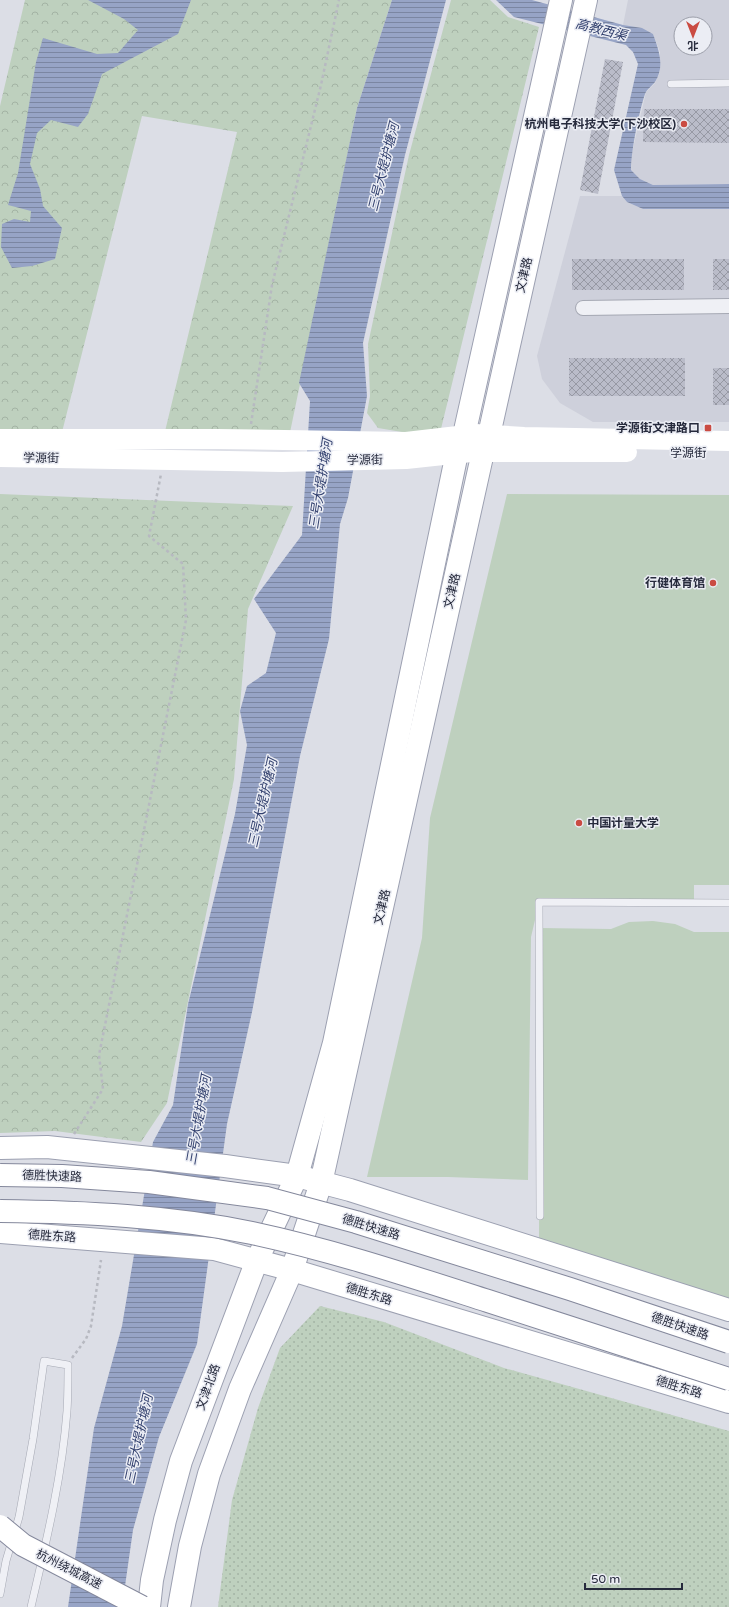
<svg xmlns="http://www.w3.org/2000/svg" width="729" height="1607" font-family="'Varela Round','Noto Sans SC',sans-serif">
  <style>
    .built { fill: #ced0db; fill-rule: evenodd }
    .grass { fill: url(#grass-dots) }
    .forest { fill: url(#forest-crowns) }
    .garden { fill: #bed0be }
    .water { fill: url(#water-rules) }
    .building { fill: url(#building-cross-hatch) }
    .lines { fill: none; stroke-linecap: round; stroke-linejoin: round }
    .lane-casing { stroke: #a5a8b3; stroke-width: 8 }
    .street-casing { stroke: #a5a8b3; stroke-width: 16 }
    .primary-casing { stroke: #9ca0b1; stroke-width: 24 }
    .path { stroke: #b7b9c1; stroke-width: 2.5; stroke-dasharray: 3 3; stroke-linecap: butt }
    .lane { stroke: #eff0f5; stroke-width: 7 }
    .street { stroke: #eff0f5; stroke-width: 14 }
    .secondary { stroke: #fff; stroke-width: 20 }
    .primary { stroke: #fff; stroke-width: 22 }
    .highway-bridge-casing { stroke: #84889c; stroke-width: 24; stroke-linecap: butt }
    .highway-bridge { stroke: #fff; stroke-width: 22 }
    .poi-dot { fill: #ca4b42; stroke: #ebedf4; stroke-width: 1.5 }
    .labels { text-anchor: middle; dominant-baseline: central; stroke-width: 3; stroke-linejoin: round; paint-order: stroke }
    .poi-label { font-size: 12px; font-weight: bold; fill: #262a3c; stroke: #ebedf4; text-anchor: end }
    .street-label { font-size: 12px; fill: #262a3c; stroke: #ebedf4 }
    .water-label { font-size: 13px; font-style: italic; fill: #32406e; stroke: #ebedf4 }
  </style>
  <defs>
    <pattern id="grass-dots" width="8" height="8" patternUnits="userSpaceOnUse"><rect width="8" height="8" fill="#bed0be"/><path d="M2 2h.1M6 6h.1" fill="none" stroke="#a3b3a4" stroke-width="1.8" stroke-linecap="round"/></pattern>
    <pattern id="forest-crowns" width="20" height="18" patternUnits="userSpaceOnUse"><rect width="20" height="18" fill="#bed0be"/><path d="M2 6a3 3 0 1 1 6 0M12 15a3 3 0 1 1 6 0" fill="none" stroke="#a3b3a4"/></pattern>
    <pattern id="water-rules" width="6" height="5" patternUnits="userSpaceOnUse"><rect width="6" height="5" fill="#97a4c6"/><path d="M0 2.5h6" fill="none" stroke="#7b86a2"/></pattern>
    <pattern id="building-cross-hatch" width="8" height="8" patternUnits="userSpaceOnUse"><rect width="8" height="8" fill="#babcc9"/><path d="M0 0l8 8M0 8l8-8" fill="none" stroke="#9799a4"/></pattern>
  </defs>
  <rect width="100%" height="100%" fill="#dcdee6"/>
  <!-- built -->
  <g class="built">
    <path d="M628,0H729V184L653,185L640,179L631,170V157L646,92L655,83L660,72V52L653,34L623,25ZM681,24H705V48H681Z"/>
    <polygon points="580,196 622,196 627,202 643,209 729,209 729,422 593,422 560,403 542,379 537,356"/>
  </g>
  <!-- grass -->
  <polygon class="grass" points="320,1306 384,1322 504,1368 729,1431 729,1607 218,1607 232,1500 258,1408 280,1348"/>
  <!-- forest -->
  <g class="forest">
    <polygon points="25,0 392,0 357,108 287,447 161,448 237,132 142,116 58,448 0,449 0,106"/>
    <polygon points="451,0 490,0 508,17 539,27 440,433 408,433 378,428 367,413 370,396 368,344 409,155"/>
    <polygon points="0,494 293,506 248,609 234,779 167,1103 141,1142 55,1131 0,1133"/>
  </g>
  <!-- garden -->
  <g class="garden">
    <polygon points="507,494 729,495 729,885 694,885 694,903 539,903 531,937 528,1180 448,1177 367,1177 422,938 430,818"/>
    <polygon points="653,921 675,924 694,932 729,932 729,1302 539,1241 540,928 611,929 629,922"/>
  </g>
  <!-- water -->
  <g class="water">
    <polygon points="88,0 191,0 178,34 102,74 88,114 78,127 51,120 37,133 30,164 40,189 43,206 62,228 55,259 32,266 12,268 1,247 2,224 14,219 30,222 31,211 8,205 18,173 36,62 43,38 97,54 118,53 138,30 124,19"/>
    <polygon points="392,0 446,0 405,155 363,343 367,396 348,498 340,524 329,639 300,756 252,1012 227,1124 197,1344 159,1437 133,1530 122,1607 68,1607 94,1428 122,1326 153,1142 173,1105 188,1004 235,814 247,745 240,711 247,686 266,673 276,633 254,599 302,535 310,401 299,383 357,108"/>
    <path d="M496,0H532L623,25L642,28L653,34C659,50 665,67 655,82C652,86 647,89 645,94C639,112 631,151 631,170L640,179L653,185L729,184V209H643L627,202L622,196L614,170L638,64L633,52L626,45L514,17Z"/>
  </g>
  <!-- building -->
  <g class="building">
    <polygon points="605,59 623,62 598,194 580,190"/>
    <polygon points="644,109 729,109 729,143 643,142"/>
    <rect x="572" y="259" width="112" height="31"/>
    <rect x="713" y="259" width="16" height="31"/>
    <rect x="569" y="358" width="116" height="38"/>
    <rect x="713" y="368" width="16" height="37"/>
  </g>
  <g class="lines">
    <!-- lane casing -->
    <g class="lane-casing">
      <g id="lane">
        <polyline points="671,84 729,83"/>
        <polyline points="540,1216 539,902 729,903"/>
        <path d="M0,1594L6,1561L19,1517L33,1439L44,1361L68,1365C68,1381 68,1396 67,1411C62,1477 46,1543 31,1607"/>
      </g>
    </g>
    <!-- street casing -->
    <g class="street-casing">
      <polyline id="street" points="583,308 729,306"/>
    </g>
    <!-- primary casing -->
    <g class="primary-casing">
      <g id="primary">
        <polyline points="0,1148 47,1147 225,1166 297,1176 350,1190 729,1310"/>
        <polyline points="0,1232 214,1249 292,1270 729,1402"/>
        <polyline points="149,1607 152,1580 165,1520 181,1461 257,1260 297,1176 334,1043 457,453 464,435 561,0"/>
        <polyline points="179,1607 190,1546 209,1474 240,1389 292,1270 321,1183 483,452 489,435 586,0"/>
      </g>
    </g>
    <!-- path -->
    <g class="path">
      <polyline points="251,424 272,285 321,85 339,0"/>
      <polyline points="74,1134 103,1089 99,1055 186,620 183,564 149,536 161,474"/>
      <polyline points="72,1358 86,1339 91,1326 101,1260"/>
    </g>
    <!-- lane -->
    <use href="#lane" class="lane"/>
    <!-- street -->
    <use href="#street" class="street"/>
    <!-- secondary -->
    <g class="secondary">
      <polyline points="0,439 217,439 406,442 475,434 524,437 729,441"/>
      <polyline points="0,457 282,462 406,459 471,452 627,452"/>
    </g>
    <!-- primary -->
    <use href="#primary" class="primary"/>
    <!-- highway-bridge casing -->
    <g class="highway-bridge-casing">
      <g id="highway-bridge">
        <polyline points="0,1175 62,1176 149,1182 267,1198 356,1222 570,1289 729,1342"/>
        <path d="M0,1211C84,1212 170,1216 252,1233C332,1250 410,1276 488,1301C568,1327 649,1353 729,1379"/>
        <polyline points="0,1526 23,1545 142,1607"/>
      </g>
    </g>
    <!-- highway-bridge -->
    <use href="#highway-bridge" class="highway-bridge"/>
  </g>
  <!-- markers -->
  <g class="poi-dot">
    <circle cx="684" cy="124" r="4"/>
    <rect x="704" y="424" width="8" height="8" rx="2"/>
    <circle cx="713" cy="583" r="4"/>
    <circle cx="579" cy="823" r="4"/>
  </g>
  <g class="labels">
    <!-- poi labels -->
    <g class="poi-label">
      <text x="676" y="124">杭州电子科技大学(下沙校区)</text>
      <text x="700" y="428">学源街文津路口</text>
      <text x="705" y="583">行健体育馆</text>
      <text x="587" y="823" text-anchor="start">中国计量大学</text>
    </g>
    <!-- street labels -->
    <g class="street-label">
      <text transform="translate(524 275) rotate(-77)">文津路</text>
      <text x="688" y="453">学源街</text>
      <text transform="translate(41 458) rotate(1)">学源街</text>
      <text transform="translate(365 460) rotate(-1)">学源街</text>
      <text transform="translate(452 591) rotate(-77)">文津路</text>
      <text transform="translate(382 907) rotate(-77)">文津路</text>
      <text transform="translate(52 1176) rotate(2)">德胜快速路</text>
      <text transform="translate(371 1227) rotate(17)">德胜快速路</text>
      <text transform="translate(52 1236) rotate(4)">德胜东路</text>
      <text transform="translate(369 1294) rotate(17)">德胜东路</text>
      <text transform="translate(680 1326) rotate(19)">德胜快速路</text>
      <text transform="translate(208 1387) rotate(-70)">文津北路</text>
      <text transform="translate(679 1387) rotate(17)">德胜东路</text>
      <text transform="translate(69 1569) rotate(27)">杭州绕城高速</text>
    </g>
    <!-- water labels -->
    <g class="water-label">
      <text transform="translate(601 30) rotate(14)">高教西渠</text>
      <text transform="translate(384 167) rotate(-76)">三号大堤护塘河</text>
      <text transform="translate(321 484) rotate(-81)">三号大堤护塘河</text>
      <text transform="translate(263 803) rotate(-77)">三号大堤护塘河</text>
      <text transform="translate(199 1120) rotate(-80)">三号大堤护塘河</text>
      <text transform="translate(139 1439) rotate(-78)">三号大堤护塘河</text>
    </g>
  </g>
  <!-- north arrow -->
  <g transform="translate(693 36) rotate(180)"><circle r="19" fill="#ebedf4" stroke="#9c9faa"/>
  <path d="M0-3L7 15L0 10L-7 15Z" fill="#ca4b42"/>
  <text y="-6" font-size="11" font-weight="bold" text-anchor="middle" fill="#262a3c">北</text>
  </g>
  <!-- scale -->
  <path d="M585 1583v6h97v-6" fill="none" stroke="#262a3c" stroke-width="2"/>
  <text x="591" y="1583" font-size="12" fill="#262a3c" stroke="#ebedf4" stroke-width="3" paint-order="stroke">50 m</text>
</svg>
